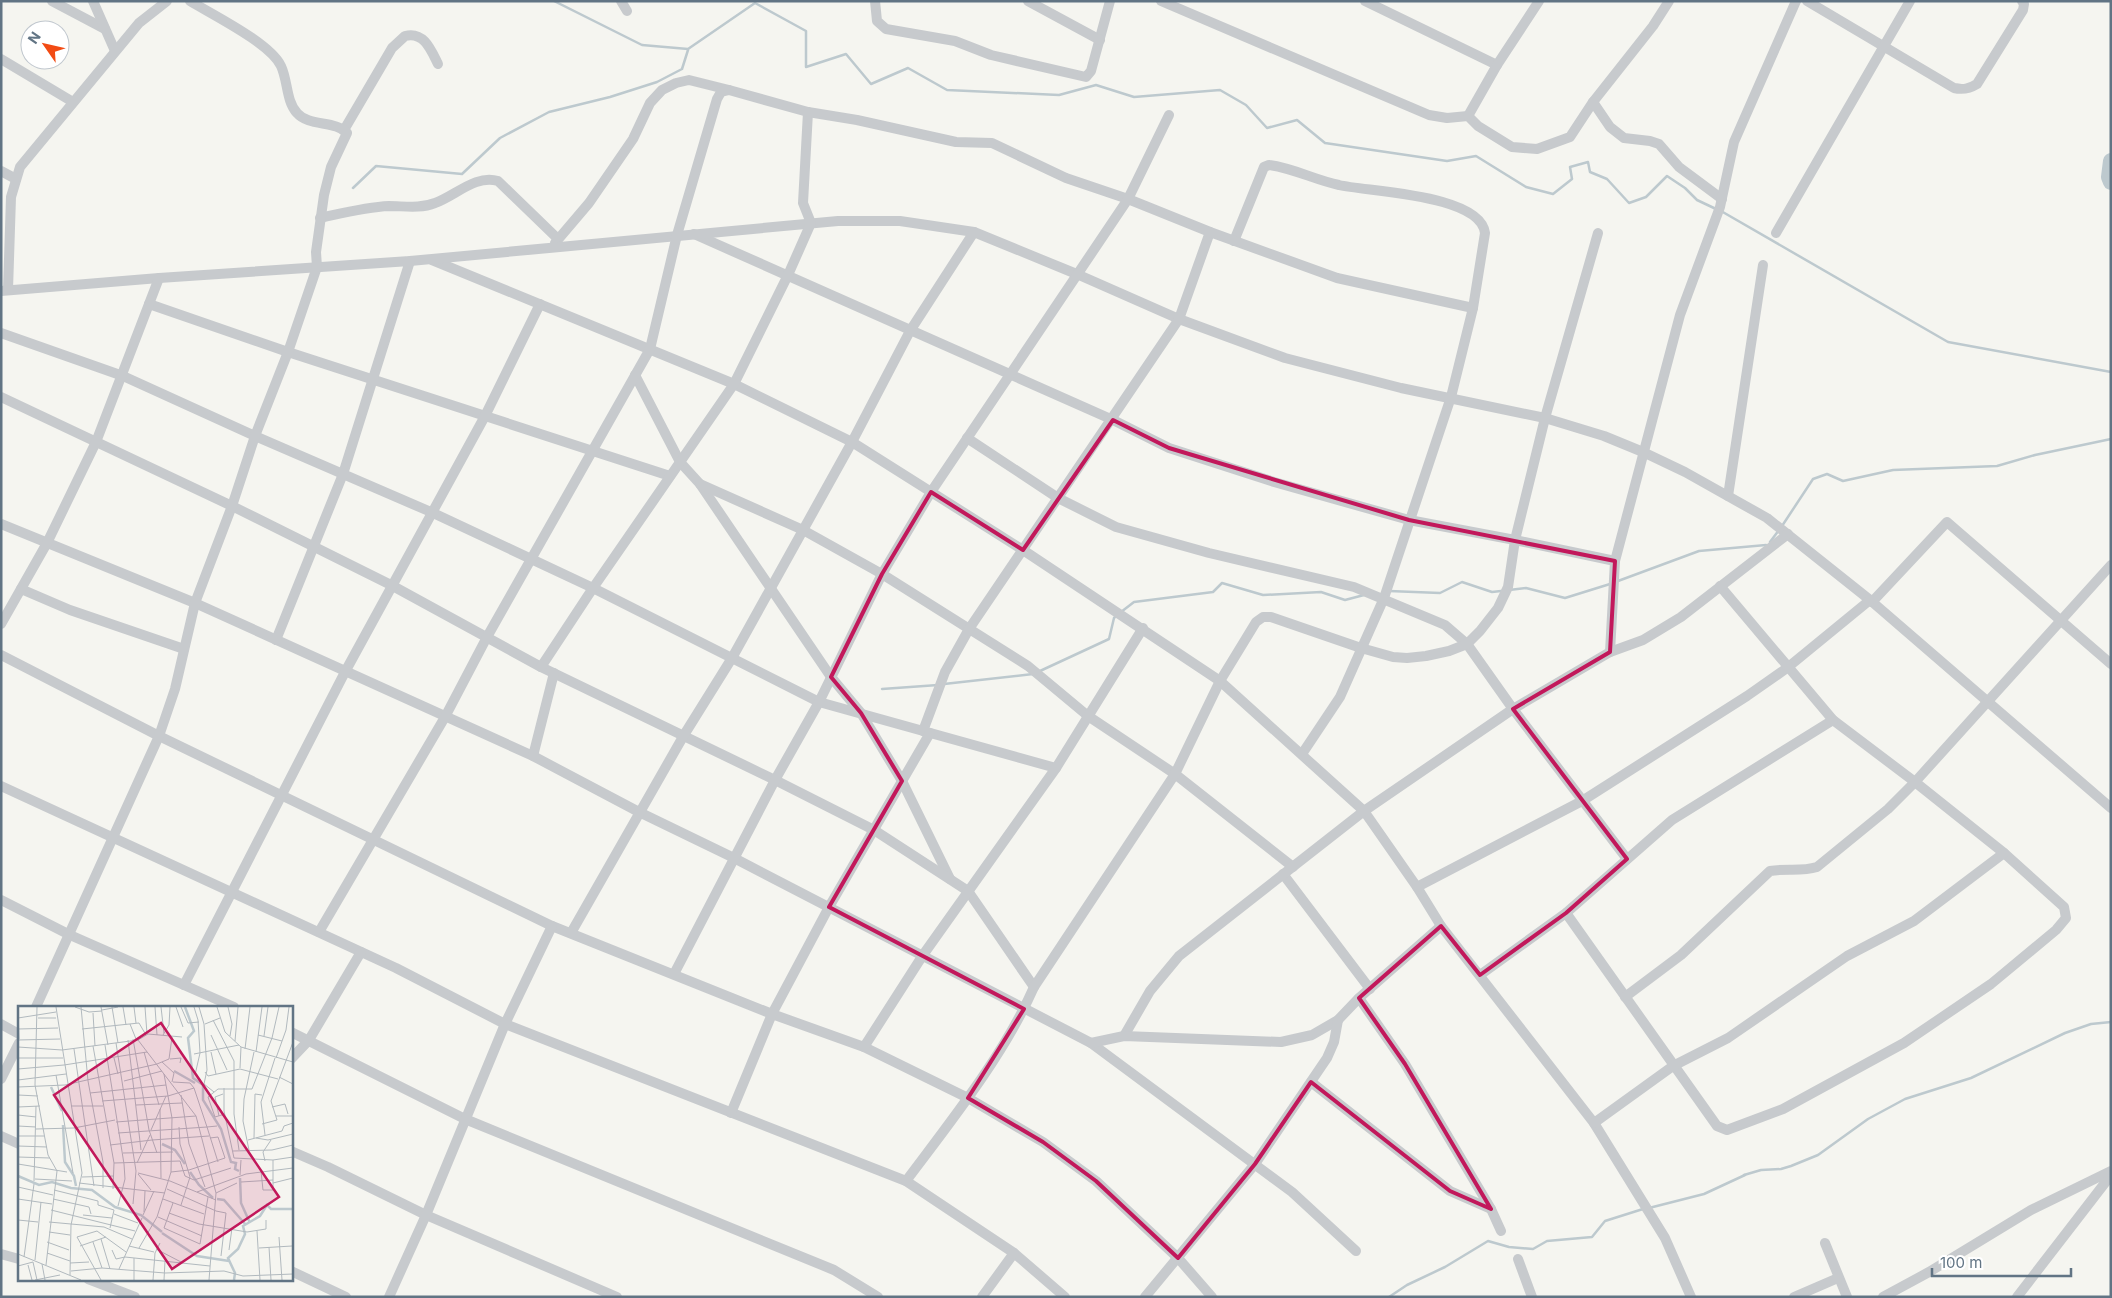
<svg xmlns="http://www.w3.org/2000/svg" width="2112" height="1298" font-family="Inter,sans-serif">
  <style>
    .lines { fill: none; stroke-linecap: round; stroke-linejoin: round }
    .stream { stroke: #bdc9ce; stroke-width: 2.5 }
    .river { stroke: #bdc9ce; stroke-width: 16 }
    .minor { stroke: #c7cacd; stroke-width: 10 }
    .marked { fill: none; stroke: #c2185b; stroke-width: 4; stroke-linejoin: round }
    .inset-river { fill: none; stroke: #bdc9ce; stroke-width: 2.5 }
    .inset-road { fill: none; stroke: #b1b9be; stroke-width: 1 }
    .view { fill: #c2185b; fill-opacity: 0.15; stroke: #c2185b; stroke-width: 2.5 }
    .inset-edge { fill: none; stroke: #617484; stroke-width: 2.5 }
  </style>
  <rect width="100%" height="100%" fill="#f5f5f0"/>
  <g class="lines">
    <!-- stream -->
    <g class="stream">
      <polyline points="554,1 642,45 688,49 755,3 806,31 806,67 846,54 871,84 908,68 947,90 1059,95 1096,85 1134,97 1220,90 1246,105 1267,128 1297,120 1325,143 1447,161 1476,156 1526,187 1553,194 1572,179 1570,167 1588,162 1590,172 1607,179 1629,203 1646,197 1667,176 1685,188 1697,200 1716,209"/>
      <polyline points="353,188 376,166 462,174 500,138 549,112 610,97 657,82 682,69 688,50"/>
      <polyline points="1721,211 1948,342 2111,372"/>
      <polyline points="1782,526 1813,479 1827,474 1843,481 1893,470 1997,466 2035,455 2111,439"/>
      <polyline points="1770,542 1779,530"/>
      <polyline points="1618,581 1699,551 1766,545"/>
      <polyline points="1509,590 1526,588 1565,598 1610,584"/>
      <polyline points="1389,591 1440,593 1462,582 1492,592 1501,591"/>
      <polyline points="1121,612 1134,602 1213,592 1222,583 1263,595 1321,592 1345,600 1364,595"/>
      <polyline points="1040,671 1109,639 1114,618 1117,615"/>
      <polyline points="944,684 1033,674"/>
      <polyline points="882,689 938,685"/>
      <polyline points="1744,1175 1761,1170 1781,1169 1791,1166 1818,1155 1868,1119 1905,1099 1971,1078 2065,1033 2091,1024 2111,1022"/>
      <polyline points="1649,1208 1704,1194 1745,1175"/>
      <polyline points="1389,1297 1407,1285 1445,1267 1488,1241 1509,1247 1533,1249 1547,1241 1592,1237 1605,1221 1643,1209"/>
    </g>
    <!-- river -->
    <polyline class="river" points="2111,161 2109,177 2111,182"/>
    <!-- minor -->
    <g class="minor">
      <polyline points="52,1 105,29"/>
      <polyline points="93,1 115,51"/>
      <polyline points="621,1 627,11"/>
      <polyline points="875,1 877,21 886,29 955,41 991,55 1086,77 1091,71 1110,1"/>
      <polyline points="1028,1 1100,40"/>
      <polyline points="1161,1 1429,115 1447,118 1468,116 1478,126 1512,147 1537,149 1570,137 1593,102 1653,26 1669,1"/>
      <polyline points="1365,1 1497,65"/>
      <path d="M1807,1L1954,88C1963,90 1969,89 1977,84L2023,10L2024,4L2022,1"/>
      <polyline points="1,59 73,102"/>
      <polyline points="1593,102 1610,127 1624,138 1650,141 1659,144 1679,167 1722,199"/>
      <polyline points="1468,116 1497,65 1539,1"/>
      <path d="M344,130L392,48L405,36C424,31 431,50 438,64"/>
      <polyline points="1,171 16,179"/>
      <path d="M320,218C343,213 366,207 389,206C404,206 420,209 435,203C455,196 476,174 498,181L558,239"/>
      <polyline points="1776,233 1910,1"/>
      <polyline points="694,234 1113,420 1169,448 1274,482 1409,520 1515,540 1615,561"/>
      <path d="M1234,241L1264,167L1269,165C1293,168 1315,180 1339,185C1369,192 1480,194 1485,233L1473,308L1451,397L1384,598L1340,697L1302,754"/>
      <polyline points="555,243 589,203 633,139 650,103 662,90 676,83 689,80 729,90"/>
      <polyline points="432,260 734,384 852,442 1023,550 1220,681 1364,811 1417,887 1441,926 1594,1123 1665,1238 1691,1297"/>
      <polyline points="8,290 11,197 20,167 139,23 167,1"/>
      <polyline points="1,291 159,278 410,261 838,221 900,221 974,232 1079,275 1179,319 1285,358 1401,388 1545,418 1604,436 1643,452 1685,472 1767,518 1870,600 2111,808"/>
      <polyline points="149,304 288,352 670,476"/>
      <polyline points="1,333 123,376 255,436 431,512 593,588 819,702 1056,768"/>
      <polyline points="635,375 680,462 700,484 831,677 861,713 902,781 950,879"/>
      <polyline points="1,397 232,506 391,585 541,667 775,780 874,830 968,891 1034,987"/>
      <polyline points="967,438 1058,498 1116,527 1209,553 1354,587 1445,625 1467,644 1513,709 1627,859"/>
      <polyline points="700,484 803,530 882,574 1028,666 1088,716 1175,774 1293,867"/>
      <polyline points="1728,496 1763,265"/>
      <polyline points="1,524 195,603 533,756 639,812 734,858 1091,1043 1292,1192 1356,1251"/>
      <polyline points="21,589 70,610 184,649"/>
      <polyline points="1872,602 1947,522 2111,664"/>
      <polyline points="1,624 47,543 96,442 159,278"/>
      <polyline points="276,640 343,474 410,261"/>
      <polyline points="1610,652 1615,561 1680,315 1720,207 1734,142 1796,1"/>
      <polyline points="1,655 159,736 552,926 772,1014 864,1047 968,1098 1043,1142 1096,1181 1178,1258 1212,1297"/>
      <polyline points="541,667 593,588 734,384 788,275 811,223 803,203 808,112"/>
      <polyline points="923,731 945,672 969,629 1179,319 1210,232"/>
      <polyline points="533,756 554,673"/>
      <polyline points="1,786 396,968 505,1024 906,1181 1014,1253 1065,1297"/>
      <polyline points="1283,874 1370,989"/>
      <polyline points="1417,887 1582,801 1747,696 1787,668 1870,600"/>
      <polyline points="1,900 70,935 234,1007"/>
      <polyline points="1566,913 1717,1126 1727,1130 1783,1109 1904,1043 1991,984 2056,930 2066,918 2064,907 2004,853 1915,782 1833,720 1720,586"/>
      <polyline points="319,932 445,717 487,637 650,349 677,235 717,99 721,92 729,90 808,112 857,120 956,142 992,143 1066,178 1128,199 1169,115"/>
      <polyline points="571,933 684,735 732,658 852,442 910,331 974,232"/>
      <polyline points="674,974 775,780 819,702 882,574 931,492 1128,199 1210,232 1337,278 1473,308"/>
      <polyline points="1480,975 1566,913 1672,820 1833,720"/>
      <polyline points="184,985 345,672 485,416 540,304"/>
      <path d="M1625,997L1681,955L1770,871C1787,868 1801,872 1817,867L1888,809L1915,782L2111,565"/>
      <polyline points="1359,998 1405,1064 1491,1209 1501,1231"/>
      <path d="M36,1007L159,736L175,689L195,603L232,506L255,436L288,352L317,267L316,252L324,195L331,167L347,133C335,120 309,127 297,113C286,101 288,81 281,66C270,43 213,15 190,1"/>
      <polyline points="1,1024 19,1034"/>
      <polyline points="291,1032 465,1119 834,1270 878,1297"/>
      <polyline points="1124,1036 1150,991 1179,956 1364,811 1513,709 1610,652 1643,640 1681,617 1788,534"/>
      <polyline points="1091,1043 1124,1036 1281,1042 1312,1035 1338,1020 1359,998 1441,926"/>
      <polyline points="864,1047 923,955 1056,768 1143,628"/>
      <polyline points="291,1059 309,1040 361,952"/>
      <polyline points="1,1079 19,1043"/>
      <polyline points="1311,1082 1450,1191 1491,1209"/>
      <polyline points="731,1113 772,1014 829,907 930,733"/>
      <polyline points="1594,1123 1673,1066 1728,1038 1847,956 1914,921 2004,853"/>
      <polyline points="1,1136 19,1144"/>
      <polyline points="291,1151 328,1167 426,1215 617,1297"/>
      <path d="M906,1181C951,1121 1004,1055 1034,987L1175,774L1220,681L1256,622L1263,617H1271L1361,648L1393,657L1407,658L1426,656L1449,651L1467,644L1480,631L1498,608L1508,587L1515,540L1545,418L1598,233"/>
      <polyline points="1825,1243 1847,1297"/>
      <polyline points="1,1254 19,1259"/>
      <polyline points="1518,1259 1532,1297"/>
      <polyline points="291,1271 346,1297"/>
      <polyline points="88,1279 135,1297"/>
      <polyline points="389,1297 426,1215 505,1024 552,926"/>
      <polyline points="982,1297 1014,1253"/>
      <polyline points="1145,1297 1255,1164 1327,1058 1334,1042 1338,1020"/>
      <polyline points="1794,1297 1838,1278"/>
      <polyline points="1883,1297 1929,1272 2031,1210 2111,1171"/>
      <polyline points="2017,1297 2111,1175"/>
    </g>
  </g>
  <!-- marked area -->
  <path class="marked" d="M1113,420L1169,448L1409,520L1615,561L1610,652L1513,709L1627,859L1566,913L1480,975L1441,926L1359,998L1405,1064L1491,1209L1450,1191L1311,1082L1255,1164L1178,1258L1096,1181L1043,1142L968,1098L1024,1009L829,907L902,781L861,713L831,677L882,574L931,492L1023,550Z"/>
  <!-- overview -->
  <g transform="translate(18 1006)">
    <rect width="275" height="275" fill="#f5f5f0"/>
    <path class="inset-river" d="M167,1L176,25L170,32L175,72L185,79V94L203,123L213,156L218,157L217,163L221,165M156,65L177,77M33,81L44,105M45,119L47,156L56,170L58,180M144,138L157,144L167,158M172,166L181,179L195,192M0,170L21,179L34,176L53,182L74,184L97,201L123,209L144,226M222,172L223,197L232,217M199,193L206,194L228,219M144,227L179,250L211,255M216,274L217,267L210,252L220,243L227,228L225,220L242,210L249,199L253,203H275"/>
    <path class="inset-road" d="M19,1L17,79L30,149L39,165L28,259M38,1L64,167L53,219L52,269M57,1L71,6L84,5M63,1L70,75L85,156V182M83,1L90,39M94,1L100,37M105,1L108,19M116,1L118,17M127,1L129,28M137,1L139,29M143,1L146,27M158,1L165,21M163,1L170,17L181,16M176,1L180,14L182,47L177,69M181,1L186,18L189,64L186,78L196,86M199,1L207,26L223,41L275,56M210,1L214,18L212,30M0,2L1,33M84,4L100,1M75,7L77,40M0,12L38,6M20,12H38M195,14L216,55V108L221,144M112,18L118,33M187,18L202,12M0,23L40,22M64,23L121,17L128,29M145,29L151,19L152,1M193,29L209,64M240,29L264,35M246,30L250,1M115,33L131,124L139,147M0,34L42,33M110,34L123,144M120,34L130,28L164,31M217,35L220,1M98,37L118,165L115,198M87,39L106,158L107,173L100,200M75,40L96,157L95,183M0,41L44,44L120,34L178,110L198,187L191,274M56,43L76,180M227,43L232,1M126,46L141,99M193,46L198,68M238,46L244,1M176,48L221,39M0,52H45M96,52L100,68M258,52L268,24L271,1M152,53L163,52L162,57M144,56L156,67L154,76M222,62L223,41M0,63L46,59L129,46M187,66L190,70L222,63L260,73M38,69L55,167M261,71L275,78M0,74L48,68M106,75L144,65M155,76L172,77L176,82M0,81L47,79L139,58L151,53L154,31M206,82V105L216,152L255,154L275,151M72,87L148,79M0,89L20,90M163,89L171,138L187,181M84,95L150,90L176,82L189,121L199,120M118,99L164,97M53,100H85M0,101L22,100M254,101L267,98L270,108M142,103L143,172M207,108L197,111L190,91L200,83H234L254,32L261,1M0,109L18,111M201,110L197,91L205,88M258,110H275M98,116L178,110M244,118L259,114L253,95L275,36V23M0,120L18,121M161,121L162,138L172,171L163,199M18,123L56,122L97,114M133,124L148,90M100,127L189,121L200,156M247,129L243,96L257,52M0,130H26M236,132L237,88L244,89M238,132L250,134L275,128M134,134L191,130M230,134L264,125L266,120L275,117M92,139L134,134M0,140L29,141M231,144L225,115L226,93L236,46M215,145L254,144L275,139M105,147L155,146M0,151L32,152M247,155L245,146L253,134M96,157L162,155L167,170L176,174L213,162M119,157L132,129M0,158L49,166M243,165L245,184H255V154M153,166L171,164L207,152L200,131L192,132M120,167L152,175L198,194M120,168L133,184M222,169L223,154M64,171L96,170M17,173L54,175M16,175L18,100M223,176L255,174M61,177L147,187M255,177L275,172M0,181L35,189M149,183L198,205M36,184L80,195V199L96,204L92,222M179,186L228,168L275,162M198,187L219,177M0,193L34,198M35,193L71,201L73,208M145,193L186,208M155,197L146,222L182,238L190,191M275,203V265M33,204L117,225M198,205L208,207L203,250M126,206L127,185M151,207L181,218L229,226L248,223V214M96,208L120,217M65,209L94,212M125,209L136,185M140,211L184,230M0,214L20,216M31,216L86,221L114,233M239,225L242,274M31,226L52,229M261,231L264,274M83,233L92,263M29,236L51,244M75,236L84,262M62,240L88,231M111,240L136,246M251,241L253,274M121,242L139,211L153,166L154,112L146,68M241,242L274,240M138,243L163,256M94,244L98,253L107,251L192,260M211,244L214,222M29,247L52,255M0,248L63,274M6,251L16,178M116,252V274M17,254L23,196M15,256L19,274M52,257L71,256M24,258L27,274M10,259L14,274M0,260L15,256M101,263L124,212M53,265L84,262L147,267L206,265L225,270L275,268M17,274L42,269M83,274L59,231L79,225L108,246M135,274L137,247L142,237M146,274L147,255"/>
    <path class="view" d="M143,17L261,191L154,263L36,89Z"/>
    <rect width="275" height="275" class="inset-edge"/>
  </g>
  <!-- border -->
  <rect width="2112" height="1298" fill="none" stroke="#617484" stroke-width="5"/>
  <!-- north arrow -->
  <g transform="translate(45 45) rotate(304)"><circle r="24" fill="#ffffff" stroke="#c0c7ce"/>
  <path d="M0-4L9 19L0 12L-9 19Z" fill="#f24b14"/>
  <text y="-8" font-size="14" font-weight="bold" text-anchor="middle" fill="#617484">N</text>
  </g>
  <!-- scale -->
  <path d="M1932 1268v8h139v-8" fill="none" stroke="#617484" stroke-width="2.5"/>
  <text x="1940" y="1268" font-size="15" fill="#617484" stroke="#ffffff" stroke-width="4" paint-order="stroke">100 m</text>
</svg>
